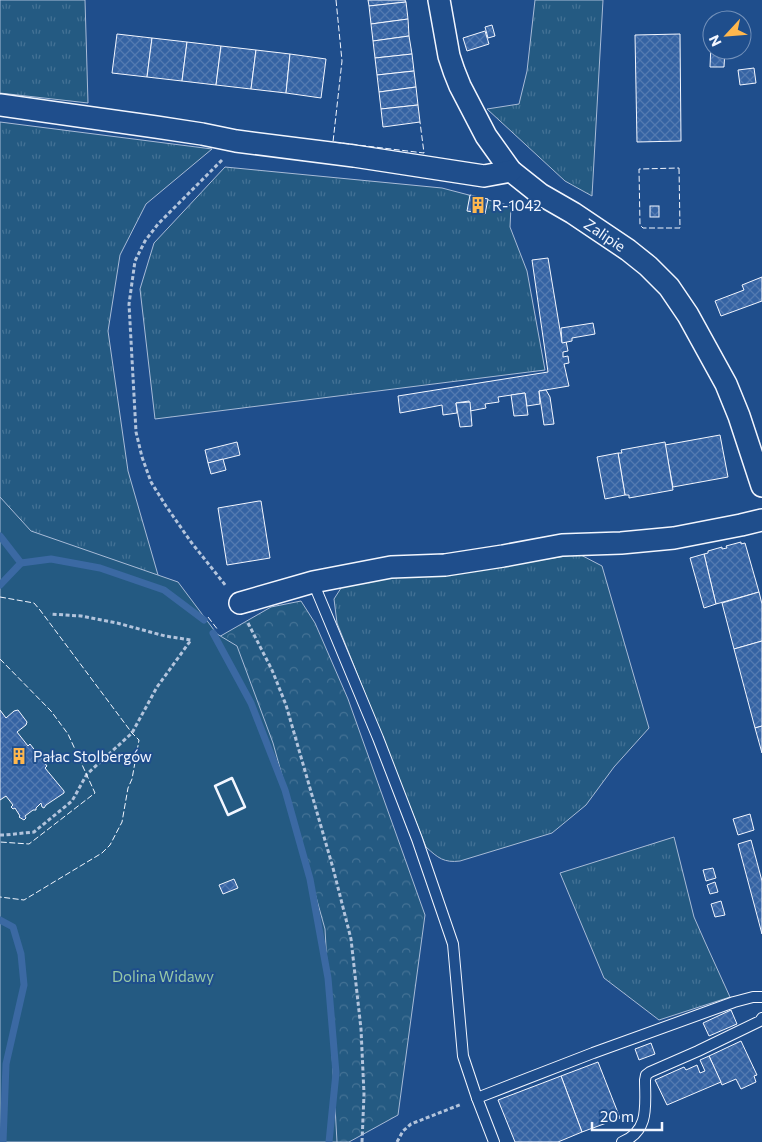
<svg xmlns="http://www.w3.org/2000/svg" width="762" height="1142" font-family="Commissioner,sans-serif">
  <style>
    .grass { fill: url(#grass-tufts); stroke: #a8bbd7 }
    .forest { fill: url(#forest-crowns); stroke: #a8bbd7 }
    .park { fill: #245a82; stroke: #a8bbd7 }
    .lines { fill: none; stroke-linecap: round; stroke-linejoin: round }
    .stream { stroke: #3b69a3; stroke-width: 7 }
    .building { fill: url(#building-cross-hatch); stroke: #f2f6ff }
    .service-casing { stroke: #f2f6ff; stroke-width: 12 }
    .minor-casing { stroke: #f2f6ff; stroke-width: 24 }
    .path { stroke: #b3c4dc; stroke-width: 3; stroke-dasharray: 4 2.5; stroke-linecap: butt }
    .service { stroke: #1f4e8c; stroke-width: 10 }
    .minor { stroke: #1f4e8c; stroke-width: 21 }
    .fence { stroke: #f2f6ff; stroke-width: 1; stroke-dasharray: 6 2.5; stroke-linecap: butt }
    .wall { stroke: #f2f6ff; stroke-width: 2.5 }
    .labels { text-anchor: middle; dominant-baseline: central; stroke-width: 4; stroke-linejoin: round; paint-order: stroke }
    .poi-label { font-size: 15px; fill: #f2f6ff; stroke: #1f4e8c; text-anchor: start }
    .street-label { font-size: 15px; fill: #f2f6ff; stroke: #1f4e8c }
    .park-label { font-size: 15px; fill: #97c8a6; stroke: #1f4e8c }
  </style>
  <defs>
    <pattern id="grass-tufts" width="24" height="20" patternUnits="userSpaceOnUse" patternTransform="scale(1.25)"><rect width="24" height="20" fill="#245a82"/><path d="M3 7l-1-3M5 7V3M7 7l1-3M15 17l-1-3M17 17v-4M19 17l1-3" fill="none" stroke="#447295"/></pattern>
    <pattern id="forest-crowns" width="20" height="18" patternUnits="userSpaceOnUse" patternTransform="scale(1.25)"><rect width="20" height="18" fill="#245a82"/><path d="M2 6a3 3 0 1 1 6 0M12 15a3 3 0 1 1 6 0" fill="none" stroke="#447295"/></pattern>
    <pattern id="building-cross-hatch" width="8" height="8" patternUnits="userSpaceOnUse" patternTransform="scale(1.25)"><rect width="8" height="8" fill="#3563a3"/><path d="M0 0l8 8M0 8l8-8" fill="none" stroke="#537ab1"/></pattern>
  </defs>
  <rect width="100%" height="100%" fill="#1f4e8c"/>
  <!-- grass -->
  <g class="grass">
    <polygon points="0,0 85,0 88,103 0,93"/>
    <polygon points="535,0 603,0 592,196 565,181 487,109 519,104 527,71"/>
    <polygon points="0,122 212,149 146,204 120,255 108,331 128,471 171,620 0,1142"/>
    <polygon points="225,167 442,188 511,206 510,227 527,271 545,370 155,419 140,289 154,243"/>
    <path d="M579,554L602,566L649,728L614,767L586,805L552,833L460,861C444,863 438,858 426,847L337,623L334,599L343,585L394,577L451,574Z"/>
    <polygon points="674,837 694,917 705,942 730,997 659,1020 604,978 560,873"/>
  </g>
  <!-- forest -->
  <polygon class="forest" points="301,601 315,623 348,699 425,915 398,1115 349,1142 286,1142 191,653 271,607"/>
  <!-- park -->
  <polygon class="park" points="0,497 31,531 178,582 217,634 237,646 273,743 325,929 337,1142 0,1142"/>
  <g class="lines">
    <!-- stream -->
    <g class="stream">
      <polyline points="0,536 21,563 0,585"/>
      <polyline points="21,563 51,559 100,568 164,590 204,620"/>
      <polyline points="213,633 251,703 285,790 310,879 328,978 336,1073 329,1142"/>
      <polyline points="0,920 13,927 21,954 24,985 6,1064 3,1142"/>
    </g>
  </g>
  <!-- building -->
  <g class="building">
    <polygon points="368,0 405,0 406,2 369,6"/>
    <polygon points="406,2 408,19 371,24 369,6"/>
    <polygon points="408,19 409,36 373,41 371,24"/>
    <polygon points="492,25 495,36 488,38 485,27"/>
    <polygon points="485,31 489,44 467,51 463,38"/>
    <polygon points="117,34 152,38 147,77 112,73"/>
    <polygon points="680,34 681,141 637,142 635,35"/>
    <polygon points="409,36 412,54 375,58 373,41"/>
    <polygon points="152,38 187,42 182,81 147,77"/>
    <polygon points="187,42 221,46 216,85 182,81"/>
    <polygon points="711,44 712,44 712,50 725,50 724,67 710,67"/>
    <polygon points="221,46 256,50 251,89 216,85"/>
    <polygon points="256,50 290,54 286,93 251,89"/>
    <polygon points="290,54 326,59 321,98 286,93"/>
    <polygon points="412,54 414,71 377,75 375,58"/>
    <polygon points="754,68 756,83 740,85 738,70"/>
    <polygon points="414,71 416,87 379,92 377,75"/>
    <polygon points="416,87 418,105 381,109 379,92"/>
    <polygon points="418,105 420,122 383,127 381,109"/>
    <polygon points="470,195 488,199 485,214 467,211"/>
    <rect x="650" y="206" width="9" height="11"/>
    <polygon points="548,258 562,342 566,341 568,351 563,352 563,357 568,356 569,363 564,364 569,386 539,391 540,404 527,406 525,393 498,397 499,402 485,404 486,408 470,411 469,401 456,403 457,413 443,415 442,405 400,413 398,396 548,372 532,260"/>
    <polygon points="762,277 762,301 721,316 715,301 744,290 742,285"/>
    <polygon points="593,323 595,334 572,338 572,341 562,343 561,328"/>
    <polygon points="546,390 550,397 554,424 544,425 539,391"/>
    <polygon points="525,393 528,415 514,416 511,395"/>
    <polygon points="470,402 472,426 460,427 456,403"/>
    <polygon points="720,435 728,477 673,487 665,445"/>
    <polygon points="237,442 240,455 208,463 205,450"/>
    <polygon points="665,442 673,490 629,498 629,495 625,495 618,453 622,453 621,450"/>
    <polygon points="618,453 625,495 605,499 597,457"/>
    <polygon points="223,459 226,470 211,474 208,463"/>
    <polygon points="259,501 261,501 270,558 227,565 218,508"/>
    <polygon points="741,542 741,544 745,543 759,592 716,604 704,554 708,553 708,551 722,547 722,549 727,548 726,546"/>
    <polygon points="704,554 716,604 704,608 690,558"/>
    <polygon points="759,592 762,604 762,641 734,649 722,603"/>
    <polygon points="762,641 762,726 755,728 734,649"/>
    <polygon points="0,710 6,718 14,711 18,710 27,722 26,725 17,732 28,746 30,744 47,766 45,768 64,791 64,793 46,805 44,808 42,807 41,803 36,808 36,810 33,810 25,816 26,818 24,820 19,817 20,816 15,808 13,809 11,807 13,805 6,796 0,800"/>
    <polygon points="762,726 762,753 755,728"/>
    <polygon points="750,814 754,830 738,835 733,819"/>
    <polygon points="751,840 762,881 762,934 738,844"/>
    <polygon points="713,868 716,878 706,881 703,870"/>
    <polygon points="234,879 238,888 223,894 219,885"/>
    <polygon points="715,882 718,892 710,894 707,885"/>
    <polygon points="721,901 725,915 715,917 711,904"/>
    <polygon points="731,1010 737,1024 709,1036 703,1023"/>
    <polygon points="741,1041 757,1075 754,1076 756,1082 741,1089 736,1079 722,1085 709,1056"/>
    <polygon points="651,1043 655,1054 639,1060 635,1049"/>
    <polygon points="709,1056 721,1082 667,1105 655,1080 684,1067 686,1070 697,1065 700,1073 705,1071 700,1060"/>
    <polygon points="598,1062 620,1118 582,1132 561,1076"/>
    <polygon points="561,1076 582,1132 558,1142 515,1142 498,1100"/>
  </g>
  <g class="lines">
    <!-- service casing -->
    <g class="service-casing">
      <g id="service">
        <polyline points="313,582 378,738 417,839 453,944 463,1056 477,1098 494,1142"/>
        <polyline points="477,1098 593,1053 734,1002 753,997 762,997"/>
        <path d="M622,1142C650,1131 645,1105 645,1080L646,1075L650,1072L698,1051L760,1021L762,1018"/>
      </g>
    </g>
    <!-- minor casing -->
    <g class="minor-casing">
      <g id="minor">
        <path id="s1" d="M439,0L449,56L454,71L460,86L486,136L511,171L540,194L573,213L628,250L648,266L669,287L688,315L726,384L739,416L762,486"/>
        <polyline points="0,105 156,127 202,134 236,141 354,156 484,176 511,171"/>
        <polyline points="240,603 313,582 391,567 445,565 503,556 562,545 621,543 674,538 741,525 762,520"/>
      </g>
    </g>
    <!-- path -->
    <g class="path">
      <polyline points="222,160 158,224 145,241 135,261 129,304 136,432 142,457 151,482 166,506 191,542 226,586"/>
      <polyline points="248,623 272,670 286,705 333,868 351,939 361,1029 364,1094 362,1142"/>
      <polyline points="0,835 5,835 34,832 72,801 87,774 132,733 157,687 191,640 165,636 117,623 81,616 50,614"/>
      <polyline points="397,1142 403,1131 411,1124 462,1104"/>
    </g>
    <!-- service -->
    <use href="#service" class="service"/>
    <!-- minor -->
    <use href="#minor" class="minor"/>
    <!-- fence -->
    <g class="fence">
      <polyline points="336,0 342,61 333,142 424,153 420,122"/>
      <polygon points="679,168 680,228 643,228 640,225 639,169"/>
      <polyline points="0,597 34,603 40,610 132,733 139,740 132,779 128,788 122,822 110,845 102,853 24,900 0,897"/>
      <polyline points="208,617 218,630"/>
      <polyline points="0,659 51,711 68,734 95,793 29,844 0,842"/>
    </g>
    <!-- wall -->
    <polygon class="wall" points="232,778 245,807 228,815 215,786"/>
  </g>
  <!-- icons -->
  <defs>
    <g id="building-bare" transform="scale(1.35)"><path d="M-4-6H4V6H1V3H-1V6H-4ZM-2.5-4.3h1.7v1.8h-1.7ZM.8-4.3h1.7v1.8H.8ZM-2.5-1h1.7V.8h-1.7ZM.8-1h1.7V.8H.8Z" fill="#ffb74d" stroke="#1f4e8c" stroke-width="2.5" paint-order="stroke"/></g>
  </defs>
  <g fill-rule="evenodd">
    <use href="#building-bare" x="478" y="205"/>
    <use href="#building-bare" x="19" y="756"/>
  </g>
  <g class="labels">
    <!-- poi labels -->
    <g class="poi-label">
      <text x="492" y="205">R-1042</text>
      <text x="33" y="756">Pałac Stolbergów</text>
    </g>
    <!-- street labels -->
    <g class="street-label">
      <text stroke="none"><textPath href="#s1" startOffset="302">Zalipie</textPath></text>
    </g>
    <!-- park labels -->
    <g class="park-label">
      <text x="163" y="976">Dolina Widawy</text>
    </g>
  </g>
  <!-- north arrow -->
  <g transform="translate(727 35) rotate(244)"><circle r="24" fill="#1f4e8c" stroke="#7391ba"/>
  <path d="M0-4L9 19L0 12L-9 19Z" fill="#ffb74d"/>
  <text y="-8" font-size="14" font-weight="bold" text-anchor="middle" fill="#f2f6ff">N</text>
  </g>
  <!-- scale -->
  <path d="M592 1122v8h70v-8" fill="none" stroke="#f2f6ff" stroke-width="2.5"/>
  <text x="600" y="1122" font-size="15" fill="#f2f6ff" stroke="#1f4e8c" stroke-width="4" paint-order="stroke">20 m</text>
</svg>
